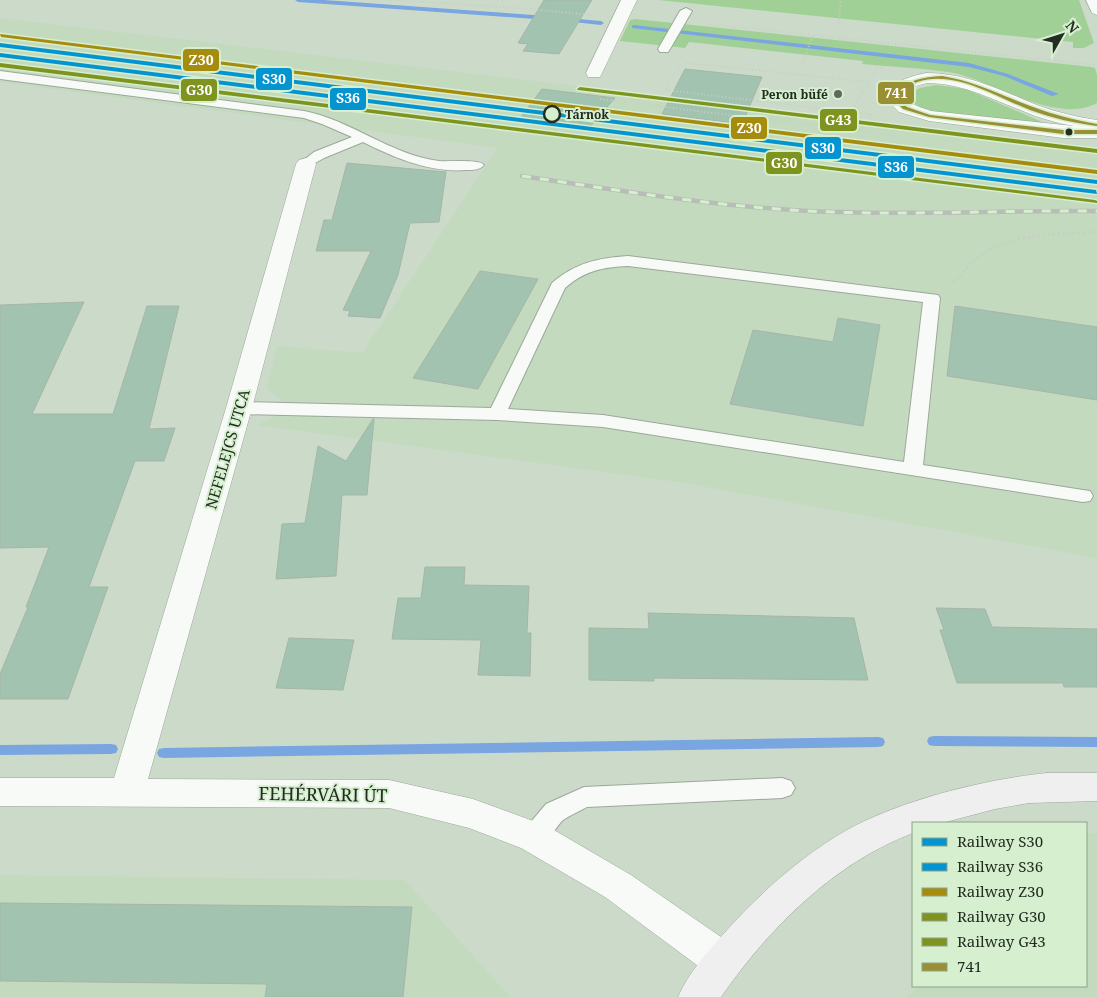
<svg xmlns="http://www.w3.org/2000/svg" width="1097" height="997" font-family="'Noto Serif',serif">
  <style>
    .built { fill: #c3dabe }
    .green { fill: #a1d096 }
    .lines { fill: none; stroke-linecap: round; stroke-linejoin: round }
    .stream { fill: #79a5e1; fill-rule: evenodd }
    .building { fill: #a1c3af; stroke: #a7b5a9 }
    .lane-casing { stroke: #9ca89a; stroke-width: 2 }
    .street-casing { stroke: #9ca89a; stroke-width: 1 }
    .secondary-casing { stroke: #9ca89a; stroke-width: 1 }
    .path-far1 { stroke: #c9cdc8; stroke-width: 2; stroke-dasharray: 1 2.5; stroke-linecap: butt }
    .path { stroke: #c9cdc8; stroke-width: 2.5; stroke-dasharray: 2 3; stroke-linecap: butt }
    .lane { fill: #f7faf7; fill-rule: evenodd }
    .street { fill: #f7faf7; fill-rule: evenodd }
    .secondary { fill: #efefef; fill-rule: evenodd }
    .rail-casing { stroke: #b9bdb8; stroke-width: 4.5 }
    .rail { stroke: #d5efcf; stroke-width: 3; stroke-dasharray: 9; stroke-linecap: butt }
    .bus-1-casing { stroke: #d5efcf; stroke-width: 3 }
    .bus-1 { fill: #9a9033; fill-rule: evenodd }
    .rail-1-casing { stroke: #d5efcf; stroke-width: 3 }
    .rail-2-casing { stroke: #d5efcf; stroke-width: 3 }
    .rail-3-casing { stroke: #d5efcf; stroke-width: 3 }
    .rail-4-casing { stroke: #d5efcf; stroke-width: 3 }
    .rail-5-casing { stroke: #d5efcf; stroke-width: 3 }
    .rail-1 { fill: #0494d0; fill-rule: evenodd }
    .rail-2 { fill: #0494d0; fill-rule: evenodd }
    .rail-3 { fill: #a68c0d; fill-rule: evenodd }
    .rail-4 { fill: #7f931f; fill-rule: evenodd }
    .rail-5 { fill: #7f931f; fill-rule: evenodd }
    .poi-dot { fill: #5e695b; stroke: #d5efcf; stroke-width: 2 }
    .stop-dot { fill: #d5efcf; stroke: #232c20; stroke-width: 2.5 }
    .bus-dot { fill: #232c20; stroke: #d5efcf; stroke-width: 2 }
    .labels { text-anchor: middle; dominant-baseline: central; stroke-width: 4; stroke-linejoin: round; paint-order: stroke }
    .far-poi-label { font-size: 12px; font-weight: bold; fill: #232c20; stroke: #d5efcf; text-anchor: end }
    .far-stop-label { font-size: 12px; font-weight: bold; fill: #232c20; stroke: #d5efcf; text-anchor: start }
    .street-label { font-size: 15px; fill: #232c20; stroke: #d5efcf }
    .near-street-label { font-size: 18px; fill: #232c20; stroke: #d5efcf }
    .line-badge { stroke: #d5efcf; stroke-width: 2 }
    .badge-label { font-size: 14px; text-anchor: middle; font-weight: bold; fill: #fff }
  </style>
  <rect width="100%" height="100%" fill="#ccdbc9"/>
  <!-- built -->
  <g class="built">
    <polygon points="0,18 1097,147 1097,558 678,482 256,425 272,419 281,400 267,388 277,346 362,353 498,148 0,82"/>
    <polygon points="1086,833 1097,833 1097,997 907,997 918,986 1086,986"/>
    <polygon points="0,875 405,880 510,997 0,997"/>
  </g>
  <!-- green -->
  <g class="green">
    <polygon points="658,0 1079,0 1094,43 1084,48 1073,48 1073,42"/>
    <path d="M635,19L1092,67L1095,68L1097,75V103C1056,125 995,82 954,73C924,68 892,67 862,64L863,61L689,42L685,48L620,41L630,20Z"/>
    <polygon points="936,85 966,89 1054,127 929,112 910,101 911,93 920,88"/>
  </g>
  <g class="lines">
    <!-- stream -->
    <g class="stream">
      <polygon points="295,0 324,0 548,16 551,18 548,20 298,2"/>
      <polygon points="566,18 601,21 604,23 601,25 564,21 564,19"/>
      <polygon points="634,25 969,63 1008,74 1059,94 1052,96 1004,76 969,67 632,28 632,26"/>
      <polygon points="934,736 1097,737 1097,747 934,746 929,745 927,741 929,737"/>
      <polygon points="878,737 883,738 885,742 883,746 878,747 164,758 159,757 157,753 159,749 164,748"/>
      <polygon points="111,744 116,745 118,749 116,753 111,754 0,755 0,745"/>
    </g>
  </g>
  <!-- building -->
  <g class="building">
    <polygon points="544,0 592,0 559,54 523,51 528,44 518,43"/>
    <polygon points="685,69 762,77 742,124 662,114"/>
    <polygon points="542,89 615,98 587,130 518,121"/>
    <polygon points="347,163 446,172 439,222 410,223 398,275 380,318 348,316 350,311 343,310 371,251 316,251 324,220 332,220"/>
    <polygon points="480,271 538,279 478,389 413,378"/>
    <polygon points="84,302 32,414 113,414 147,306 179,306 149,429 175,428 164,461 135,461 89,587 108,587 68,699 0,699 0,674 28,607 26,607 49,547 0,548 0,305"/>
    <polygon points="955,306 1097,327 1097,400 947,376"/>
    <polygon points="838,318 880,325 863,426 730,404 753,330 833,342"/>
    <polygon points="373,419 374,419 367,495 342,495 336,576 276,579 282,524 305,523 318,446 346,461"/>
    <polygon points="425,567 465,567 464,585 529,586 527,633 531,633 530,676 478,675 481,640 392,639 398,598 421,598"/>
    <polygon points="936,608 985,609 992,627 1097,629 1097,687 1064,687 1063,683 957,683 940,630 944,630"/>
    <polygon points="648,613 854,618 868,680 654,678 654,681 589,680 589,628 649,629"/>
    <polygon points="289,638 354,640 343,690 276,688"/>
    <polygon points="0,903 412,907 403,997 265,997 267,984 0,981"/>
  </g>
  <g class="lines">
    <!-- lane casing -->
    <g class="lane-casing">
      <g id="lane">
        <polygon points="686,8 692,11 670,49 668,52 660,52 658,49 680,11"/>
        <path d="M0,71L304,111C351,120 391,155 439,161C449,162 479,159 484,165C480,170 473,170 466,170C430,173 395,158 363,142L324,158L306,168L299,164L314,152L352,137L322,124L304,118L0,79Z"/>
        <path d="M628,256L938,295L940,298L923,465L1083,490L1090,491L1093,496L1090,501L1083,502L603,427L497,420L239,414L233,412L230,408L233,404L239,402L491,408L552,283C575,263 598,258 628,256ZM628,266L923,302L904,462L603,415L508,409L565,288C584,271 603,267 628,266Z"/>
        <path d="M782,778L791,781L795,788L791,795L782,798L587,807C580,811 570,815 563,820C550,833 547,853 525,845L521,837L525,829L546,804L584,787Z"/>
      </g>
    </g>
    <!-- street casing -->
    <g class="street-casing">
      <g id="street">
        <polygon points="621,0 637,0 602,73 600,77 588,77 586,73"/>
        <polygon points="1086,0 1097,0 1097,15 1092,13"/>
        <path d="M926,73C967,73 1000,90 1037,105C1056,112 1076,117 1097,120V138H1063L929,121L899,112L890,103L887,93C896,80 912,76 926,73ZM927,83C962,83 991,99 1023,111C1039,118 1057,123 1074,126L931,111C921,107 909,106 905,94L916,86Z"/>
        <polygon points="306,158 313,160 316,164 252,408 148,779 389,780 473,799 547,826 631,875 737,948 743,961 737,974 723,979 709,974 605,897 521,848 469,828 389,808 0,806 0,778 114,778 226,408 296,164 299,160"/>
      </g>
    </g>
    <!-- secondary casing -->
    <g class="secondary-casing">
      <path id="secondary" d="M1047,773H1097V801L1029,803L995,809L942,823H913V833C834,863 769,928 721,997H678C689,972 709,950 727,930C762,891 802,856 847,830C901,800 986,779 1047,773Z"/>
    </g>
    <!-- path-far1 -->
    <g class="path-far1">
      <polyline points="391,0 519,8 592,15"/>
      <polyline points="707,24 1097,65"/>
      <polyline points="838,27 841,0"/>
      <polyline points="686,63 871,82"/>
      <polyline points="802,63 813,36"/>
      <polyline points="679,67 665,90 875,115"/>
      <polyline points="873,76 877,67 883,68"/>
      <polyline points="314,90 551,121"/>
      <polyline points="600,99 901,136"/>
      <polyline points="852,113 861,93 870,84"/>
    </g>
    <!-- path -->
    <path class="path" d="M953,283C962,275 968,265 977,258C1010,233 1058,234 1097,232"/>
    <!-- lane -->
    <use href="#lane" class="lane"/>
    <!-- street -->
    <use href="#street" class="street"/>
    <!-- secondary -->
    <use href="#secondary" class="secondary"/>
    <!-- rail casing -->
    <g class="rail-casing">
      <path id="rail" d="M522,176C617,190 712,206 808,211C905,216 1001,210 1097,211"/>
    </g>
    <!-- rail -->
    <use href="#rail" class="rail"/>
    <!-- bus-1 casing -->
    <g class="bus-1-casing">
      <path id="bus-1" d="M942,76C975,81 1002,96 1033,107C1054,115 1075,120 1097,124V126C1074,123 1052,118 1030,110C989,94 939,59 898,93L901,102L907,107L930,115L1063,130H1097V134H1063L929,117L903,109L897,103L894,93C907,80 923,77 942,76Z"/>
    </g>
    <!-- bus-1 -->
    <use href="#bus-1" class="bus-1"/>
    <!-- rail-1 casing -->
    <g class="rail-1-casing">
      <polygon id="rail-1" points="0,43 1097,180 1097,184 0,47"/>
    </g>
    <!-- rail-2 casing -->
    <g class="rail-2-casing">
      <polygon id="rail-2" points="0,53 1096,190 1097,194 0,57"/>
    </g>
    <!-- rail-3 casing -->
    <g class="rail-3-casing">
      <polygon id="rail-3" points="0,34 1097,170 1097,174 1,37"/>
    </g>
    <!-- rail-4 casing -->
    <g class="rail-4-casing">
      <polygon id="rail-4" points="0,63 1095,200 1097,201 1097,203 0,67"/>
    </g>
    <!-- rail-5 casing -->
    <g class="rail-5-casing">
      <polygon id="rail-5" points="580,87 1097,149 1097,153 578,90 577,89"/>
    </g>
    <!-- rail-1 -->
    <use href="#rail-1" class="rail-1"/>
    <!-- rail-2 -->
    <use href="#rail-2" class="rail-2"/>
    <!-- rail-3 -->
    <use href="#rail-3" class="rail-3"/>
    <!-- rail-4 -->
    <use href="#rail-4" class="rail-4"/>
    <!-- rail-5 -->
    <use href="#rail-5" class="rail-5"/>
  </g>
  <!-- markers -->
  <circle class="poi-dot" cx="838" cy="94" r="5"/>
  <circle class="stop-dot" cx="552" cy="114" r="8"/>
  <circle class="bus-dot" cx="1069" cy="132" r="4.5"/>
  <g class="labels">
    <!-- far-poi labels -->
    <g class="far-poi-label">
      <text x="828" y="94">Peron büfé</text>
    </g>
    <!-- far-stop labels -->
    <g class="far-stop-label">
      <text x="565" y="114">Tárnok</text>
    </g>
    <!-- street labels -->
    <g class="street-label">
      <text transform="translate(227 449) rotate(-74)">NEFELEJCS UTCA</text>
    </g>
    <!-- near-street labels -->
    <g class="near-street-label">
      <text transform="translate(323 794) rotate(1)">FEHÉRVÁRI ÚT</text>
    </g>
  </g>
  <g class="line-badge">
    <rect x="182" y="48" width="38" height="24" rx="5" fill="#a68c0d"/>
    <rect x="255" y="67" width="38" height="24" rx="5" fill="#0494d0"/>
    <rect x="180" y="78" width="38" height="24" rx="5" fill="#7f931f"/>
    <rect x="877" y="81" width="38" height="24" rx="5" fill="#9a9033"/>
    <rect x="329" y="87" width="38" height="24" rx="5" fill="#0494d0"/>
    <rect x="819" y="108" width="39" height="24" rx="5" fill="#7f931f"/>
    <rect x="730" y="116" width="38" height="24" rx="5" fill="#a68c0d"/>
    <rect x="804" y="136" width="38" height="24" rx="5" fill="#0494d0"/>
    <rect x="765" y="151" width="38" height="24" rx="5" fill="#7f931f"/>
    <rect x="877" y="155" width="38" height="24" rx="5" fill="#0494d0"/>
  </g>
  <g class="badge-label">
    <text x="201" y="65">Z30</text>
    <text x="274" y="84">S30</text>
    <text x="199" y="95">G30</text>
    <text x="896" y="98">741</text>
    <text x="348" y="103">S36</text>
    <text x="838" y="125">G43</text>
    <text x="749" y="133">Z30</text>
    <text x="823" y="153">S30</text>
    <text x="784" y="168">G30</text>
    <text x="896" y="172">S36</text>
  </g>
  <!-- legend -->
  <rect x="912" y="822" width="175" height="165" fill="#d5efcf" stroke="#8ea189"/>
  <rect x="922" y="838" width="25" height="8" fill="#0494d0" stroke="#8ea189"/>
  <text x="957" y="847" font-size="15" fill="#232c20">Railway S30</text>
  <rect x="922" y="863" width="25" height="8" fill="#0494d0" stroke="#8ea189"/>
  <text x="957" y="872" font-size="15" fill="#232c20">Railway S36</text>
  <rect x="922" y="888" width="25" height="8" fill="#a68c0d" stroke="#8ea189"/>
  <text x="957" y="897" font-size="15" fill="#232c20">Railway Z30</text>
  <rect x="922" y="913" width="25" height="8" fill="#7f931f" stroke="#8ea189"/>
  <text x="957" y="922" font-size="15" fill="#232c20">Railway G30</text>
  <rect x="922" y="938" width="25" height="8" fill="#7f931f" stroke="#8ea189"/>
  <text x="957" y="947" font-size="15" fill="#232c20">Railway G43</text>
  <rect x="922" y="963" width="25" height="8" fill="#9a9033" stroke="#8ea189"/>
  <text x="957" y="972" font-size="15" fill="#232c20">741</text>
  <!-- north arrow -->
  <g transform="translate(1062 35) rotate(51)" stroke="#d5efcf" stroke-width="4" paint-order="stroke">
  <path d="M0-4L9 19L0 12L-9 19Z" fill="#232c20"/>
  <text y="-8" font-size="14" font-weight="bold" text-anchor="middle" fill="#232c20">N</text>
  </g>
</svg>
